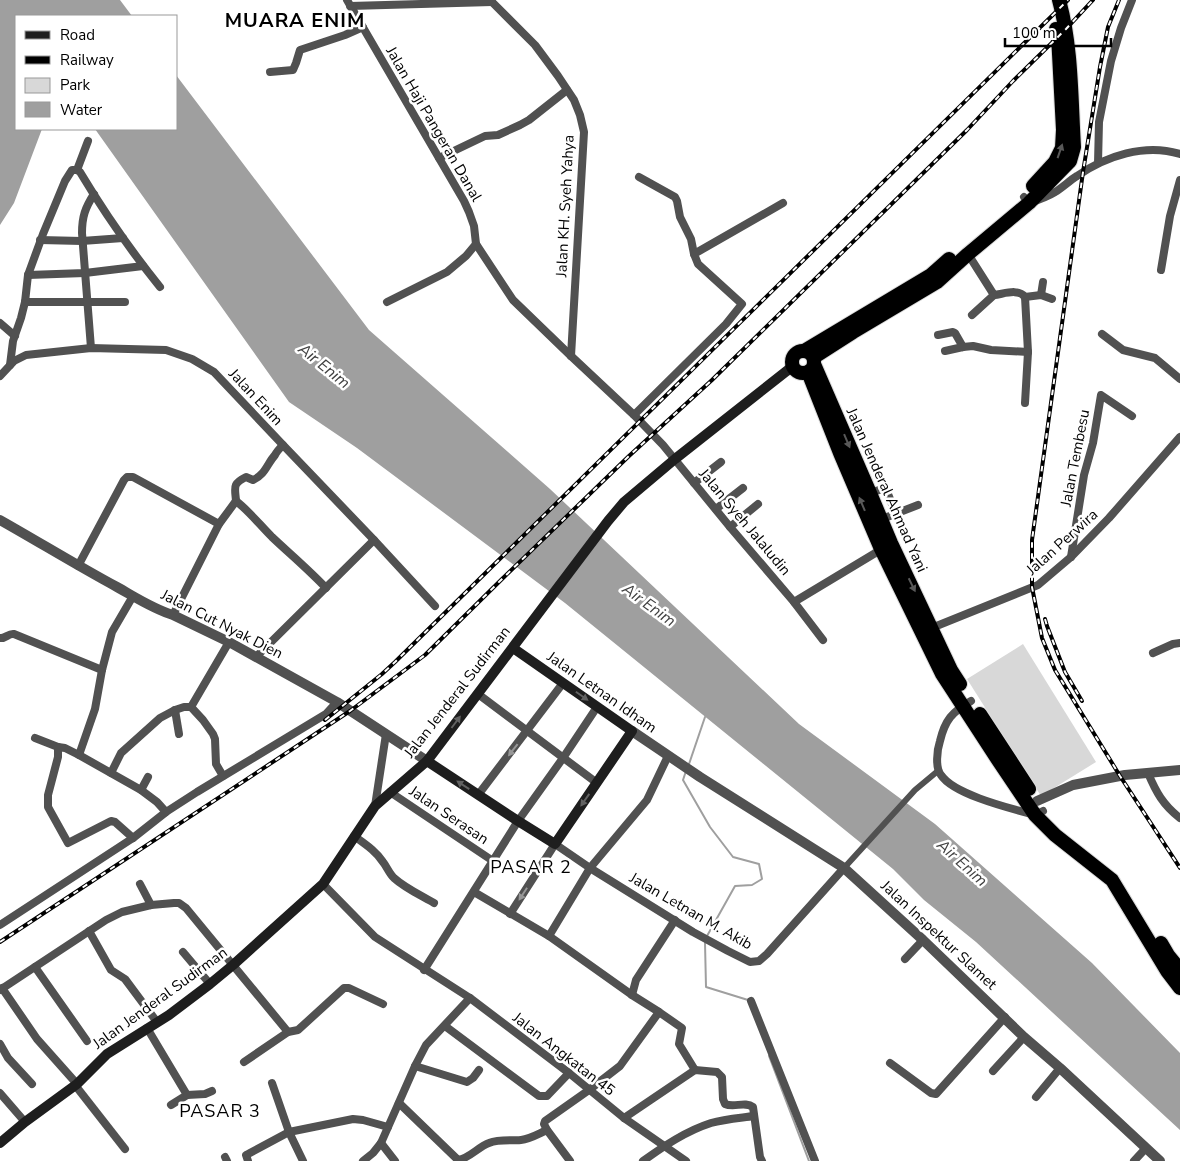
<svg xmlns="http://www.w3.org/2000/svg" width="1180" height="1161" font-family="'Nunito Sans',sans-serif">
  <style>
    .green { fill: #d8d8d8 }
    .water { fill: #9f9f9f }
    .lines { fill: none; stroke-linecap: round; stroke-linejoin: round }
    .stream { stroke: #9f9f9f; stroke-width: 2 }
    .trunk-casing { stroke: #dbdbdb; stroke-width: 16 }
    .pedestrian { stroke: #515151; stroke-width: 6 }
    .minor { stroke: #515151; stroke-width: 8 }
    .tertiary { stroke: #515151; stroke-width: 10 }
    .secondary { stroke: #1e1e1e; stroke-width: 10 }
    .trunk { stroke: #000; stroke-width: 14 }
    .rail-casing { stroke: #000; stroke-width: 4 }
    .rail { stroke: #fff; stroke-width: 2; stroke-dasharray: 5.5; stroke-linecap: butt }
    .oneway { fill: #595959 }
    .oneway2 { fill: #626262 }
    .oneway3 { fill: #979797 }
    .labels { text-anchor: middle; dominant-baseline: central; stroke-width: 5; stroke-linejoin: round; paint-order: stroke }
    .street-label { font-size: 15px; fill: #000; stroke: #fff }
    .water-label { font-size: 16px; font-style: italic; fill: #404040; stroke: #fff }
    .quarter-label { font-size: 18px; letter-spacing: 1px; fill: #000; stroke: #fff }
    .district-label { font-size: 20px; font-weight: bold; letter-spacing: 1px; fill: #000; stroke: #fff }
  </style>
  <rect width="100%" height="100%" fill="#fff"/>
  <!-- green -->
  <polygon class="green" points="1023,644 1096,762 1041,796 967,679"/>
  <!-- water -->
  <g class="water">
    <polygon points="0,0 120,0 132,16 16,16 16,129 42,129 14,203 0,225"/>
    <polygon points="176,75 369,330 550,489 799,724 935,824 1092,963 1180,1053 1180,1130 976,942 924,900 893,869 565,603 357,448 289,402 95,129 176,129"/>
  </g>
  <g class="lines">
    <!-- stream -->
    <g class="stream">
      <polyline points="689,764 705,717"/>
      <polyline points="686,771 683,780 710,827 733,857 759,864 762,879 752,885 735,886 707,936"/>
      <polyline points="705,943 706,987 748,1000"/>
      <polyline points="769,1056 809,1161"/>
    </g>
    <!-- trunk casing -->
    <g class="trunk-casing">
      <g id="trunk">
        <polyline points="1033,186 1055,162 1062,148 1063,130 1058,35 1056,29"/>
        <polyline points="804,351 931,275 949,259"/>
        <circle cx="803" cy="362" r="11"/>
        <path d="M814,357L853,332L937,282L968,254L1029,203L1070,161L1074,147C1071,98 1072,47 1059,0"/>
        <polyline points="814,364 870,493 891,543 951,670 960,684"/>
        <polyline points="808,372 840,453 881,549 942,674 996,757 1035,815 1055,835 1112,880 1167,971 1180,988"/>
        <polyline points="980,714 1029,789"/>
        <polyline points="1161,943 1168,955 1180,970"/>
      </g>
    </g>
    <!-- pedestrian -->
    <polyline class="pedestrian" points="844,868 915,790 939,770"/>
    <!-- minor -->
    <g class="minor">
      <polyline points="347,0 464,201 469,212 474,226 476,244 513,300 571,356 634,415 663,445 730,527 794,602 823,640"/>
      <polyline points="490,0 535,45 558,76 574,100 580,115 584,132 571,356"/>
      <polyline points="350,6 492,2"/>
      <polyline points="270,72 293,70 296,63 300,50 345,35 363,27"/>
      <polyline points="439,158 485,136 498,135 520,125 529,120 567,90"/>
      <polyline points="1098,163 1099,122 1111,61 1121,28 1132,0"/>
      <polyline points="77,170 88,141"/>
      <polyline points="639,177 675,197 677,201 680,217 691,239 694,254"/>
      <path d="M1024,197L1029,203C1038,200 1047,197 1055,192C1062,188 1069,181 1077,176C1106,156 1145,143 1180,154"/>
      <polyline points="40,240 82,241 123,238"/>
      <path d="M968,254L994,295C1004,294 1018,288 1025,297L1028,352L1025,403"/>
      <polyline points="1161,270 1170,216 1180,180"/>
      <polyline points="28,275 85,273 143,266"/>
      <polyline points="1041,295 1043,282"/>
      <polyline points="1025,297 1041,295 1052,299"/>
      <polyline points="25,302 125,302"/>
      <polyline points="387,302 447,272 466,256 476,244"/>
      <polyline points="972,315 994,295"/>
      <polyline points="0,323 15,336"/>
      <polyline points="1102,334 1123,350 1155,358 1180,379"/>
      <polyline points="938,335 953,332 955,333 963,347"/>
      <path d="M91,348L82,233C82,217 85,208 94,194"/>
      <polyline points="945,351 963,347 973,346 991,350 1028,352"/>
      <path d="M10,365L13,341L21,318L25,302L28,275L43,234L65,181L72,170H77L80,172C104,212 131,251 160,287"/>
      <polyline points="0,376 14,361 26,355 91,348 166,350 192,359 214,372 283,445 374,540 435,606"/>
      <polyline points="634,415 726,324 742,304 698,264 694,254 783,203"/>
      <polyline points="694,483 721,462"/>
      <polyline points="870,493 882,489 886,489 896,514"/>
      <path d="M236,501C249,511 260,525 272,537C290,554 309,570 326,588"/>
      <path d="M236,501C235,487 232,484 246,477L253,480C265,475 267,464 275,455C277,451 280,448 283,445"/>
      <polyline points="716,509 743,488"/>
      <polyline points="882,519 918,505"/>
      <polyline points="730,527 758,504"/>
      <polyline points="1071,557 1084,475 1093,443 1101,395 1132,416"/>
      <polyline points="78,566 124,480 127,477 133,477 219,524"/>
      <polyline points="794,602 882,549"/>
      <polyline points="173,615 219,524 236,501"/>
      <polyline points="929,629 1038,585 1071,557 1109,518 1180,437"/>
      <path d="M0,638C6,639 8,633 14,634L102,670"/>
      <polyline points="1153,653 1173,644 1180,643"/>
      <polyline points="256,657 374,540"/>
      <polyline points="478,694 597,783"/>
      <path d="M971,701C952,712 945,720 940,741C937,750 935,768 941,775C954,795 1013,809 1035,815L1043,811"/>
      <polyline points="191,707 203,720 213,734 215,739 216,764 223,776"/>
      <polyline points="191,707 229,642"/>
      <polyline points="175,710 179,734"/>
      <polyline points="35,738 58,747"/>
      <polyline points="79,755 95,709 102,670 112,632 133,596"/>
      <polyline points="111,773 121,753 160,718 175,710 184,707 191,707"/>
      <path d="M1148,773C1156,792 1163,805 1180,818"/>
      <polyline points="141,790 148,777"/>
      <polyline points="390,792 493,861"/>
      <polyline points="478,795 563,683"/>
      <polyline points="375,806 386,734"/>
      <path d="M354,836C365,844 376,851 383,862C387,867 389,873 394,878C405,888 420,895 434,903"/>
      <polyline points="133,838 115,822 111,821 68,843 48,807 48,795 58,757 58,747 65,748 79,755 141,790 157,802 166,812"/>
      <polyline points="140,884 151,905"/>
      <polyline points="323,884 375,937 470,998 569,1073 624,1118 686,1161"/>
      <polyline points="474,892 549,936 632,995 659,1012 682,1028 679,1044 695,1070"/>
      <polyline points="510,914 555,844 590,868 693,932 728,951 750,962 759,961 767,954 844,868"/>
      <polyline points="0,925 133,838 166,812 197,792 326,714 337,702"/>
      <polyline points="89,931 111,970 125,979 157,1022"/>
      <polyline points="549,936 590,868 647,800 668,756"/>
      <polyline points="183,952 210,984"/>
      <polyline points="905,959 923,940"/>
      <polyline points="35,967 87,1041"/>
      <polyline points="424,970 518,821 563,758 597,707"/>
      <polyline points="2,988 37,1039 77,1084"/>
      <polyline points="0,990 106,920 122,912 151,905 174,903 179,903 186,908 288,1032"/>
      <polyline points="632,995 636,980 675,920"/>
      <polyline points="751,1001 815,1161"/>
      <polyline points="445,1026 539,1096 547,1096 569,1073"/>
      <polyline points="147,1028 187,1095 171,1105"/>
      <polyline points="0,1044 8,1058 32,1084"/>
      <polyline points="244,1062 288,1032 298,1030 344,988 349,988 383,1004"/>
      <polyline points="890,1063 931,1093 936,1094 1005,1017"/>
      <polyline points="415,1066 467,1082 473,1078 479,1070"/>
      <polyline points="993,1071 1024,1037"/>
      <polyline points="272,1083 289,1132 303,1161"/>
      <polyline points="75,1085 125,1149"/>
      <polyline points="0,1093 25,1122"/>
      <polyline points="187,1095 205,1094 212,1091"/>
      <polyline points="1036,1097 1060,1068"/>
      <path d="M399,1103L458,1160C470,1158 478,1147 489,1143C499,1139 510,1141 521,1140C530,1139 538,1134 547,1130"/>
      <path d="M624,1118L695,1070L717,1072L722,1077L723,1099L725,1104C734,1108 745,1101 753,1107L760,1157L762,1161"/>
      <polyline points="381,1143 395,1161"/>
      <polyline points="225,1157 227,1161"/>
      <polyline points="248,1161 246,1155 248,1154 289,1132 353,1119 363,1120 388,1127"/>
      <polyline points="363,1161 373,1153 381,1143 415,1066 426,1045 470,998"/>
      <polyline points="570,1161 547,1130 544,1124 545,1121 589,1090 620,1066 659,1012"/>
      <path d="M643,1161C664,1146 686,1131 711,1123C725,1119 740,1118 754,1116"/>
      <polyline points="1134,1161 1146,1148"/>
    </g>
    <!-- tertiary -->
    <g class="tertiary">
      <path d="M0,520C39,542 78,566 117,587C135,597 153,609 173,615L229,642L337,702L427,761"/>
      <polyline points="632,731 700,777 844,868 923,940 1024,1037 1060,1068 1160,1161"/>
      <polyline points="1037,801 1073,785 1125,775 1180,770"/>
    </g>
    <!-- secondary -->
    <g class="secondary">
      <polyline points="427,761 518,821 555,844 632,731 513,648"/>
      <polyline points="0,1143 25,1122 77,1084 107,1054 169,1015 210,984 233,965 323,884 375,806 427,761 608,521 624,502 675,459 793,366"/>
    </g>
    <!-- trunk -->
    <use href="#trunk" class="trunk"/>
    <!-- rail casing -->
    <g class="rail-casing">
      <g id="rail">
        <polyline points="1119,0 1108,27 1100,67 1083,172 1032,540 1032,587 1042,638 1055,670 1120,776 1180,868"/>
        <polyline points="1045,619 1047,626 1065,672 1082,701"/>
        <polyline points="325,720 382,674 395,662 1068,0"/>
        <polyline points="0,942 350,711 425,655 501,580 629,456 712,380 967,130 1013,81 1066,29 1093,0"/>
      </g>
    </g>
    <!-- rail -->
    <use href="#rail" class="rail"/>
  </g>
  <!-- one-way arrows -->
  <defs><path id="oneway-solid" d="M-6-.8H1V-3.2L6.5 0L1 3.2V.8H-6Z" transform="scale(1.25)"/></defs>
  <g class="oneway">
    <use href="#oneway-solid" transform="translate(1060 151) rotate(-71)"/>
    <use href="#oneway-solid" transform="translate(847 441) rotate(67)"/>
    <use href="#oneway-solid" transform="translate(862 504) rotate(-113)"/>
    <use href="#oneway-solid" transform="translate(912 585) rotate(64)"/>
  </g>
  <g class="oneway2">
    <use href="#oneway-solid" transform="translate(582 696) rotate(35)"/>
    <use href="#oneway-solid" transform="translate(456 722) rotate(-53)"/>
    <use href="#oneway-solid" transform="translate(463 785) rotate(-147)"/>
    <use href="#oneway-solid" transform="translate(585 800) rotate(125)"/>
  </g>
  <g class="oneway3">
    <use href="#oneway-solid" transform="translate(513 750) rotate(128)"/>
    <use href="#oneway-solid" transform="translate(523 894) rotate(123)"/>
  </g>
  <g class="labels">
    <!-- street labels -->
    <g class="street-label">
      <text transform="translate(434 124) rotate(60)">Jalan Haji Pangeran Danal</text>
      <text transform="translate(565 206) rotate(-87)">Jalan KH. Syeh Yahya</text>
      <text transform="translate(256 397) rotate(47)">Jalan Enim</text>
      <text transform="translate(1075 458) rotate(-79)">Jalan Tembesu</text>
      <text transform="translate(887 490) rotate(66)">Jalan Jenderal Ahmad Yani</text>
      <text transform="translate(745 522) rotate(50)">Jalan Syeh Jalaludin</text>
      <text transform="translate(1062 542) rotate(-42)">Jalan Perwira</text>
      <text transform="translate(222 624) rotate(27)">Jalan Cut Nyak Dien</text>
      <text transform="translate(457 692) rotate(-52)">Jalan Jenderal Sudirman</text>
      <text transform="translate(602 692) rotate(35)">Jalan Letnan Idham</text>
      <text transform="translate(449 815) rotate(34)">Jalan Serasan</text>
      <text transform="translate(691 911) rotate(30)">Jalan Letnan M. Akib</text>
      <text transform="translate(939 935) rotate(43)">Jalan Inspektur Slamet</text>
      <text transform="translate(160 998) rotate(-36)">Jalan Jenderal Sudirman</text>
      <text transform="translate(564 1054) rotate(38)">Jalan Angkatan 45</text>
    </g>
    <!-- water labels -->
    <g class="water-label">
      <text transform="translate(324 366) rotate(39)">Air Enim</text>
      <text transform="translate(649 605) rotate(36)">Air Enim</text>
      <text transform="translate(962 863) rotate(42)">Air Enim</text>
    </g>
    <!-- quarter labels -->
    <g class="quarter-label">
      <text x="531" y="867">PASAR 2</text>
      <text x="220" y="1111">PASAR 3</text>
    </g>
    <!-- district labels -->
    <g class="district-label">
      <text x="295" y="20">MUARA ENIM</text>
    </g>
  </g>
  <!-- legend -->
  <rect x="15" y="15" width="162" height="115" fill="#ffffff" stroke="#999999"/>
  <rect x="25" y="31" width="25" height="8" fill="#1e1e1e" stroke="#999999"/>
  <text x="60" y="40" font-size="15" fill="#000000">Road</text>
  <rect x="25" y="56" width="25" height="8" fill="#000000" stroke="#999999"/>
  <text x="60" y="65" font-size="15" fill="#000000">Railway</text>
  <rect x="25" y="78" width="25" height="15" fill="#d8d8d8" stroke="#999999"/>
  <text x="60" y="90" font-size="15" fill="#000000">Park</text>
  <rect x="25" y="102" width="25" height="15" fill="#9f9f9f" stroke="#999999"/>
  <text x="60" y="115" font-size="15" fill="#000000">Water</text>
  <!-- scale -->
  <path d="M1005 38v8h106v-8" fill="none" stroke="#000000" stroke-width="2.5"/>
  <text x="1012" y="38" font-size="15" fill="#000000" stroke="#ffffff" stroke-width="4" paint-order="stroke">100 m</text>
</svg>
